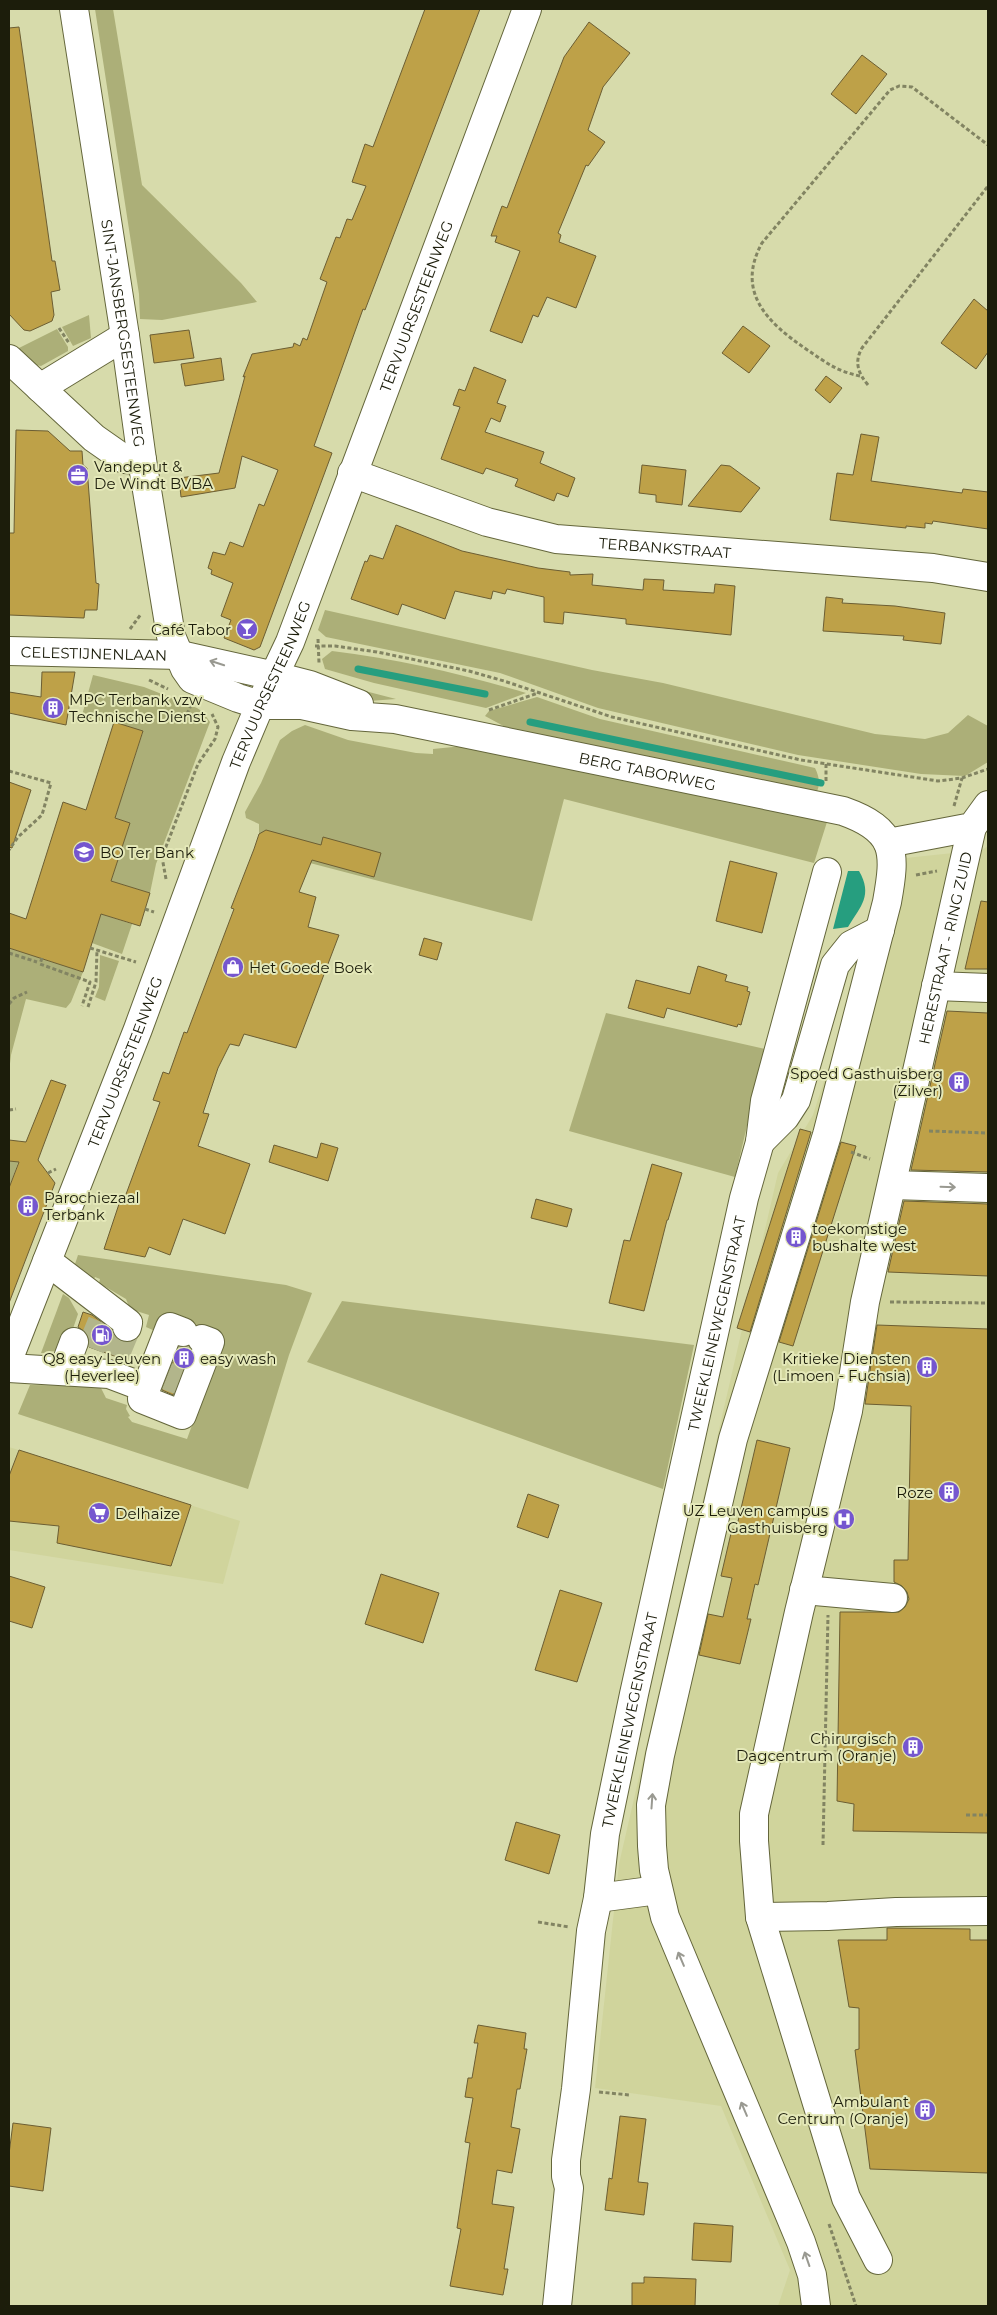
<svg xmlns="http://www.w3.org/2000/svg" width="997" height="2315" font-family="Montserrat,sans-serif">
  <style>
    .built { fill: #d0d49c }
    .green { fill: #acaf78 }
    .water { fill: #269e7f }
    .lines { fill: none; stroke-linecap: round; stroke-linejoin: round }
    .stream { stroke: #269e7f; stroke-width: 7 }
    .building { fill: #bea148; stroke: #6c5e33 }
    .minor-tunnel { stroke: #b2b58b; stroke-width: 28; stroke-dasharray: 28 14; stroke-linecap: butt }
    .minor-casing { stroke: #64663b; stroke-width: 30 }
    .major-casing { stroke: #64663b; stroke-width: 30 }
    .path { stroke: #828462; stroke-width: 3; stroke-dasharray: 4 2.5; stroke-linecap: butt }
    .minor { stroke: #fff; stroke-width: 28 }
    .major { stroke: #fff; stroke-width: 28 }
    .oneway { stroke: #999991 }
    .labels { text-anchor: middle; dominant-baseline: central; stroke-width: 4; stroke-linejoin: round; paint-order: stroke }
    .street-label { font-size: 15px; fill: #1c1d0b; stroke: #e4e8b8 }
    .poi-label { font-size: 15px; fill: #1c1d0b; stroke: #e4e8b8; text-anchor: start }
  </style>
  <rect width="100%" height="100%" fill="#d7dbab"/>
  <!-- built -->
  <g class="built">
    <polygon points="988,846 988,2306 778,2306 790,2270 721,2106 595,2088 619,1864 778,1173 813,1115 896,859 982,850"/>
    <polygon points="9,1447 240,1521 223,1584 9,1550"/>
  </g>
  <!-- green -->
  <g class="green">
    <polygon points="95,9 113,9 142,185 241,283 257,302 162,320 140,319 139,294"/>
    <polygon points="89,315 91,338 73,346 62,327"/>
    <polygon points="57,329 68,347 68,351 41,366 36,365 17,349"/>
    <polygon points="325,610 592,670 663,683 875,734 925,739 948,733 968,715 988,726 988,762 965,776 921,774 798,755 598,708 500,673 326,637 318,630"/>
    <path d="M332,651C397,659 463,674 526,693L486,708L374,683L325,669L322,659Z"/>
    <polygon points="93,675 144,687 197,708 203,712 210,722 156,864 150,893 111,881 130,823 115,818 143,732 114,722 81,719"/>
    <polygon points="334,683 396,699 369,701"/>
    <path d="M537,697L600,719L815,768C819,776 821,785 816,793L513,731L485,716L489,711Z"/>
    <polygon points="305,725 348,740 416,753 433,754 433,749 463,746 807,816 827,822 814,863 564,799 532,921 310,863 259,834 259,824 246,818 245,812 261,783 280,740 292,731"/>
    <polygon points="101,914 132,924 122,954 92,943"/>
    <polygon points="9,948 83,972 71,1002 66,1008 26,999 11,1055 9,1072"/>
    <polygon points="100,955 119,961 105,1001 95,997 99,987"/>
    <polygon points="606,1013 765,1049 735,1177 569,1131"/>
    <polygon points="19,1160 9,1188 9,1161"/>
    <polygon points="78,1255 286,1285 312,1293 289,1355 248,1489 18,1414 30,1385 100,1386 106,1398 127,1405 126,1409 130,1416 128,1417 132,1422 187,1439 222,1343 222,1338 172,1318 155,1331 146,1327 149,1315 130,1309 126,1299 99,1283 100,1279 95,1277 93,1281 74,1267"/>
    <polygon points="63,1294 69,1298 78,1314 67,1346 49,1353 41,1353"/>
    <polygon points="342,1301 694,1345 663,1489 307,1362"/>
  </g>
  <!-- water -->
  <path class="water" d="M848,871H859C873,895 861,906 848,927L833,929Z"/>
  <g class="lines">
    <!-- stream -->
    <g class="stream">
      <polyline points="358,669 485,694"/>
      <polyline points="530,722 821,783"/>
    </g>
  </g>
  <!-- building -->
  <g class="building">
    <polygon points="425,9 480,9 365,310 363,309 314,446 332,453 260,647 254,650 224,638 231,620 221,616 233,583 211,574 212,570 208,568 213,552 225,555 230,542 243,547 259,504 264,506 278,470 242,456 235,488 181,497 179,478 219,473 245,376 243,377 252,354 293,347 294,343 300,346 303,338 307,340 327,282 320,279 336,237 340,238 347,219 352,220 366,186 352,182 365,144 373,147"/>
    <polygon points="589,22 630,53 603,87 588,130 605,142 588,166 586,165 558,233 561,235 559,242 596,256 576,308 547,297 538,317 533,315 522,343 490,331 520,251 495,242 497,236 491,236 502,206 507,208 564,57"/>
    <polygon points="19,27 52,261 55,261 60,290 51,292 54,315 52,321 30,331 24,330 9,314 9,28"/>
    <polygon points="862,55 887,74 856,114 831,94"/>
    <polygon points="974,299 988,311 988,352 976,369 941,343"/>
    <polygon points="743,326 770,346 749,373 722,353"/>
    <polygon points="189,330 194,358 154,363 150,335"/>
    <polygon points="221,358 224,380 185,386 181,364"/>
    <polygon points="474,367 506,380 497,403 506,406 500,422 491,418 485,432 544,452 540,463 575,478 568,497 557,493 554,501 515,486 518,479 486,468 483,474 441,459 460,407 453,405 459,389 465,391"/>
    <polygon points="826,376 842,388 830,403 815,390"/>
    <polygon points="16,430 48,431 70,451 82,451 83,465 87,468 96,583 99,584 97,610 85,610 84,618 9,615 9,533 14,533"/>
    <polygon points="861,434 879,437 871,481 962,493 963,489 988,492 988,529 933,521 932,524 925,523 925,528 906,526 906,528 830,520 837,473 853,475"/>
    <polygon points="642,465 686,470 682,505 656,502 656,495 639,493"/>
    <polygon points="721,465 730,466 760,488 741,512 688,506"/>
    <polygon points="396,525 462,551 538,568 570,572 570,575 593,574 592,585 643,590 644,579 664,580 663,590 714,593 715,584 735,586 731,635 626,624 626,619 564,612 563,624 544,622 544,597 507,589 505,594 493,591 491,599 455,591 445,619 402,604 398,615 351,599 365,561 367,562 370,555 383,559"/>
    <polygon points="826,597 843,599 842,603 895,606 945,613 941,644 903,640 904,636 823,631"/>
    <polygon points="42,672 75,672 66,725 9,713 9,692 41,697"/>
    <polygon points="114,722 143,731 115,818 130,823 111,881 150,893 140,926 101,914 83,972 9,948 9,913 26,919 63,802 86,810"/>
    <polygon points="9,782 31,790 12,848 9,847"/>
    <polygon points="266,830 321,845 323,837 381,853 374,877 312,860 299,892 316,897 308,927 339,935 296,1048 244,1034 239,1046 230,1044 218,1068 203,1113 209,1114 198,1146 250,1164 225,1234 183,1219 170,1255 149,1247 145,1257 104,1249 119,1204 124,1196 125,1197 160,1102 153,1100 163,1072 169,1074 184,1032 187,1033 234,909 231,908 254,849 259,834"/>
    <polygon points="730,861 777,873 762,933 716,921"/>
    <polygon points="981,901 988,902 988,969 965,969"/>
    <polygon points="424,938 442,943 437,960 419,955"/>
    <polygon points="698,966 727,975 725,981 748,987 747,991 750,992 741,1025 738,1024 737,1027 667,1008 664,1018 628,1008 636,980 690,994"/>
    <polygon points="947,1011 988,1013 988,1172 911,1170"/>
    <polygon points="51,1080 66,1085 38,1160 55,1183 9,1303 9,1188 19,1162 9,1161 9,1140 26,1142"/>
    <polygon points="800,1129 811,1132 750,1332 737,1328"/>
    <polygon points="841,1142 856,1146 793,1346 779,1342"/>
    <polygon points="321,1143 338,1148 328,1181 269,1162 274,1145 317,1158"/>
    <polygon points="652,1164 682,1173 668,1220 667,1220 644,1311 609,1303 624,1240 630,1241"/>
    <polygon points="536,1199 572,1209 567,1227 531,1218"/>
    <polygon points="904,1201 988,1204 988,1276 888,1272"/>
    <polygon points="83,1312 92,1315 112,1330 117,1339 123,1342 129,1342 123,1359 89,1347 89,1339 86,1333 78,1327"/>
    <polygon points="877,1325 988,1329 988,1833 853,1831 854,1804 837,1801 840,1612 899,1612 905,1607 909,1599 907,1592 902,1586 894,1582 894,1560 908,1560 911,1406 865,1404"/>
    <polygon points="189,1346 190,1349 173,1395 162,1390 179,1347"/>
    <polygon points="757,1440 790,1448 758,1585 755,1584 747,1619 751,1619 740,1664 699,1655 708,1614 723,1617 732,1578 721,1576 732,1529 736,1530"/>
    <polygon points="19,1450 191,1505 171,1566 57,1543 59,1526 9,1521 9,1476"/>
    <polygon points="528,1494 559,1505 548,1538 517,1527"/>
    <polygon points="381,1574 439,1593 423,1643 365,1624"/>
    <polygon points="9,1576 45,1587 32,1628 9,1621"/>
    <polygon points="560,1590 602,1603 577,1682 535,1670"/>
    <polygon points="516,1822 560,1835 549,1874 505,1860"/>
    <polygon points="887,1928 970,1929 970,1940 988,1940 988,2173 870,2169 855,2050 859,2049 859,2008 849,2007 838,1940 887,1940"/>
    <polygon points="478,2025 526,2033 524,2049 527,2049 520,2089 517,2089 511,2127 520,2129 512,2173 497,2170 492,2204 514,2207 504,2269 508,2269 503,2295 450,2286 461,2229 457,2228 470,2143 465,2142 473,2098 465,2097 468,2078 472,2078 478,2043 474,2043"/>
    <polygon points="620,2116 646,2119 638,2182 648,2183 644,2215 605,2210 609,2178 612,2179"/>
    <polygon points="13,2123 51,2128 43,2191 9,2186 9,2154"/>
    <polygon points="694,2223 733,2226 731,2262 692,2260"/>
    <polygon points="644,2277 696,2279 695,2306 632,2306 632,2283 644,2283"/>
  </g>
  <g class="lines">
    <!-- minor-tunnel -->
    <g class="minor-tunnel">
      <polyline points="178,1346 196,1355"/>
      <polyline points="91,1348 103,1319"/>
      <polyline points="115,1356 127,1327"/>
      <polyline points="167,1376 185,1383"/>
    </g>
    <!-- minor casing -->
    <g class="minor-casing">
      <g id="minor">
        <polyline points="9,359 94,438 124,459 142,460"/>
        <polyline points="40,388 125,336"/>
        <path id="s1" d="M352,473L487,522L556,539L933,568L988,577"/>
        <path id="s2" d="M9,651L180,655"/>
        <polyline points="275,676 310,685 359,704"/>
        <path id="s3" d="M260,705H302L352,716L395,719L843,811C897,830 896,852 887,902L827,1135L733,1439L660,1755L651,1805L652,1846L654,1870L665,1917L801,2242L812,2275L816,2306"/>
        <polyline points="888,843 972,827 988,805"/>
        <polyline points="936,986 988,988"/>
        <polyline points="760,1142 785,1117 796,1100 835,965 851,945 880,930"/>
        <polyline points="892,1185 988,1188"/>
        <polyline points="47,1261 128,1323 127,1327"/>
        <polyline points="183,1332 170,1327 142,1399 182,1415 210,1342 202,1339"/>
        <polyline points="9,1368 109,1374 146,1388"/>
        <polyline points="63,1371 74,1342"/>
        <polyline points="804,1590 893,1598"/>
        <polyline points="598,1898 658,1890"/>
        <polyline points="760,1917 828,1916 896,1912 988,1911"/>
        <path id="s4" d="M878,2260L846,2198L760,1917L754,1841V1814L799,1612L848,1411L865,1302L972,827"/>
        <path id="s5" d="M557,2306L569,2188L566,2176V2160L576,2089L591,1931L598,1898L605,1834L634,1694L744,1198L760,1142L765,1101L827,872"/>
      </g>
    </g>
    <!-- major casing -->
    <g class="major-casing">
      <g id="major">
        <path id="s6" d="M74,9L125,336L142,460L171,636L185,669L192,679L238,698L260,705"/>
        <polyline points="180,655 275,676"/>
        <path id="s7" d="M9,1358L138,1029L236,762L260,705L290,642L527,9"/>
      </g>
    </g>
    <!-- path -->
    <g class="path">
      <polyline points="59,328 69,343"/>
      <path d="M860,376C836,371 827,363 806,349C768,323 735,292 762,243L890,90L899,86L912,87L988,145"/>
      <path d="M868,385C858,373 854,362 862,348L988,186"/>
      <polyline points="130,629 141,614"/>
      <polyline points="318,639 319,663"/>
      <polyline points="315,646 335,646 377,652 469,671 504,681 612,717 801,760 938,781 962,778 988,769"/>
      <polyline points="149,680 168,689"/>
      <polyline points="489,710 538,693"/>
      <polyline points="187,714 191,705"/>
      <polyline points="826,764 826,783"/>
      <polyline points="9,771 51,783 42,815 18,837 9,850"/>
      <polyline points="954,806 962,778"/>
      <polyline points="916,875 937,871"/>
      <polyline points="166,879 162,857 198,764 215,739 218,727 212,714"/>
      <polyline points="145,909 154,912"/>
      <polyline points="90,948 136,962"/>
      <polyline points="9,953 37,962"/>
      <polyline points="42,958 40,964 90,982 82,1006"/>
      <polyline points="9,1004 14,998 27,992"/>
      <polyline points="88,1007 96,982 97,950"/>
      <polyline points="9,1110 16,1109"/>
      <polyline points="929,1131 988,1133"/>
      <polyline points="851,1152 870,1159"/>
      <polyline points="48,1173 56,1169"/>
      <polyline points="890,1302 988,1303"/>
      <polyline points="966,1815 988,1815"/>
      <polyline points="823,1845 828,1615"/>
      <polyline points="538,1922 569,1927"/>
      <polyline points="599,2092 630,2095"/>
      <polyline points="829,2224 856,2306"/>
    </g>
    <!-- minor -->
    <use href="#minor" class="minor"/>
    <!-- major -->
    <use href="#major" class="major"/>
  </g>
  <!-- one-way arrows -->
  <defs><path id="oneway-shaft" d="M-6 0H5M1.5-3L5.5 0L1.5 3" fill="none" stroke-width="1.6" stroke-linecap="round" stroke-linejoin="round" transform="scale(1.25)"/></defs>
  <g class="oneway">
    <use href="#oneway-shaft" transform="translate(217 663) rotate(-162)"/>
    <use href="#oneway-shaft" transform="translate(948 1187) rotate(2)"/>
    <use href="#oneway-shaft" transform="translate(652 1801) rotate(-86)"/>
    <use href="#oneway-shaft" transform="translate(681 1959) rotate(-113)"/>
    <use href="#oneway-shaft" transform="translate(744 2109) rotate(-113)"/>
    <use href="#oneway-shaft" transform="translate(807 2259) rotate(-109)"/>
  </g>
  <!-- icons -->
  <defs>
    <g id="office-disc" transform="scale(1.125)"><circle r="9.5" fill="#7556cf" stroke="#e4e8b8"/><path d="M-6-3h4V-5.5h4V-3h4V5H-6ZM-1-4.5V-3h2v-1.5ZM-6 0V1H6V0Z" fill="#fff"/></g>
    <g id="bar-disc" transform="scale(1.125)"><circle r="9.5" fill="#7556cf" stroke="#e4e8b8"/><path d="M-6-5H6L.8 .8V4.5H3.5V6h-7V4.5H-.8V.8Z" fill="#fff"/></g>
    <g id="building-disc" transform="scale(1.125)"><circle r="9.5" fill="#7556cf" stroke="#e4e8b8"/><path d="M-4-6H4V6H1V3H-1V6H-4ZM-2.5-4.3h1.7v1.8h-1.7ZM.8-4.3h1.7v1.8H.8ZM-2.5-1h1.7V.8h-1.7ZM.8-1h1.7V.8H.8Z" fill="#fff"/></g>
    <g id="school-disc" transform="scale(1.125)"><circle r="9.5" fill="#7556cf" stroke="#e4e8b8"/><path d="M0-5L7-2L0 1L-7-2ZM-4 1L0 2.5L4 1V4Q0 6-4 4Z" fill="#fff"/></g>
    <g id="shop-disc" transform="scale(1.125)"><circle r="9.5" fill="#7556cf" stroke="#e4e8b8"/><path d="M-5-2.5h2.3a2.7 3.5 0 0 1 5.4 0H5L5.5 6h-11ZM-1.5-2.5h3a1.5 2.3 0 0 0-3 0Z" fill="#fff"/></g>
    <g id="fuel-disc" transform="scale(1.125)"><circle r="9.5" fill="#7556cf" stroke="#e4e8b8"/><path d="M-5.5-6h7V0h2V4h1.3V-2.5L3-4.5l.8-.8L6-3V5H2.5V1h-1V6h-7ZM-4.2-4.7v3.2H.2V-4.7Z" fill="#fff"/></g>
    <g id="supermarket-disc" transform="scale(1.125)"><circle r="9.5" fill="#7556cf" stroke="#e4e8b8"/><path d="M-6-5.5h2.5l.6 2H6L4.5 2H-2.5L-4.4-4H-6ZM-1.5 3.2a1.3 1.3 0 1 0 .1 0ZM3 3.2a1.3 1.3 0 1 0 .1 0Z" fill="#fff"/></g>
    <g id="hospital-disc" transform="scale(1.125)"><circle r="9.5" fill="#7556cf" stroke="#e4e8b8"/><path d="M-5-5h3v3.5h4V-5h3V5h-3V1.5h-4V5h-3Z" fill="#fff"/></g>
  </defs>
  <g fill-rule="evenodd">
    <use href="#office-disc" x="78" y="475"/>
    <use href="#bar-disc" x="247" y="629"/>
    <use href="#building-disc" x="53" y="708"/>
    <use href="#school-disc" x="84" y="852"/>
    <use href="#shop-disc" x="233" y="967"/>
    <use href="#building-disc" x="959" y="1082"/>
    <use href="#building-disc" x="28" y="1206"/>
    <use href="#building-disc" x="796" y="1237"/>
    <use href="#fuel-disc" x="102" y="1335"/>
    <use href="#building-disc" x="184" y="1358"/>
    <use href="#building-disc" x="927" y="1367"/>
    <use href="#building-disc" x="949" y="1492"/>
    <use href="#supermarket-disc" x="99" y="1513"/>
    <use href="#hospital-disc" x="844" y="1519"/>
    <use href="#building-disc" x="913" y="1747"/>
    <use href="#building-disc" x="925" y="2110"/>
  </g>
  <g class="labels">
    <!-- street labels -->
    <g class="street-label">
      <text stroke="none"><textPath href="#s7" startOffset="1128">TERVUURSESTEENWEG</textPath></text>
      <text stroke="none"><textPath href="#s6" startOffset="328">SINT-JANSBERGSESTEENWEG</textPath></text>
      <text stroke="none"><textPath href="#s1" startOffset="324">TERBANKSTRAAT</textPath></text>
      <text stroke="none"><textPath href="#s2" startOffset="85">CELESTIJNENLAAN</textPath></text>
      <text stroke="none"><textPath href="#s7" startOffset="722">TERVUURSESTEENWEG</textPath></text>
      <text stroke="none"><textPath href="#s3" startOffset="394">BERG TABORWEG</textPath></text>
      <text stroke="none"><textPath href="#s4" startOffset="1354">HERESTRAAT - RING ZUID</textPath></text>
      <text stroke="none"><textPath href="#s7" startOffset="318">TERVUURSESTEENWEG</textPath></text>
      <text stroke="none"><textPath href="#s5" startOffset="998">TWEEKLEINEWEGENSTRAAT</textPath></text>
      <text stroke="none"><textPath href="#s5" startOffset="592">TWEEKLEINEWEGENSTRAAT</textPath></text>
    </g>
    <!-- poi labels -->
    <g class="poi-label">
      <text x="94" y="466">Vandeput &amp;<tspan x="94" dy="17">De Windt BVBA</tspan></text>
      <text x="231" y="629" text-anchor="end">Café Tabor</text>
      <text x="69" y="699">MPC Terbank vzw<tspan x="69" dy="17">Technische Dienst</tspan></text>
      <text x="100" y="852">BO Ter Bank</text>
      <text x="249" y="967">Het Goede Boek</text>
      <text x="943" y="1073" text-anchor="end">Spoed Gasthuisberg<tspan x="943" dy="17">(Zilver)</tspan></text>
      <text x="44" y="1197">Parochiezaal<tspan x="44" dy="17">Terbank</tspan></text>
      <text x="812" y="1228">toekomstige<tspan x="812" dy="17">bushalte west</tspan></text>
      <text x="102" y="1358" text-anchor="middle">Q8 easy Leuven<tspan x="102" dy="17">(Heverlee)</tspan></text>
      <text x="200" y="1358">easy wash</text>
      <text x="911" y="1358" text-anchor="end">Kritieke Diensten<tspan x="911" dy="17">(Limoen - Fuchsia)</tspan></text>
      <text x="933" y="1492" text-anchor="end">Roze</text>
      <text x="828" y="1510" text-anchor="end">UZ Leuven campus<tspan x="828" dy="17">Gasthuisberg</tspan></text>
      <text x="115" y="1513">Delhaize</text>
      <text x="897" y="1738" text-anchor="end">Chirurgisch<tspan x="897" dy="17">Dagcentrum (Oranje)</tspan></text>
      <text x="909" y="2101" text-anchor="end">Ambulant<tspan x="909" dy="17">Centrum (Oranje)</tspan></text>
    </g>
  </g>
  <!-- border -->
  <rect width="997" height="2315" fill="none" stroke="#1c1d0b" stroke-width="20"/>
</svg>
